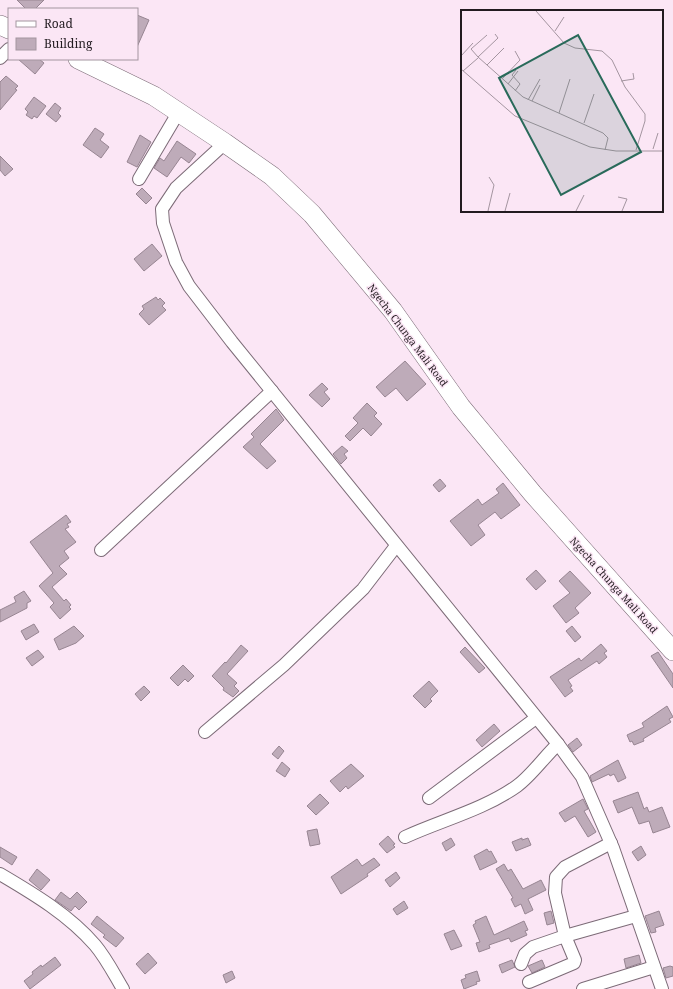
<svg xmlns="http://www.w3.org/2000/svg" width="673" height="989" font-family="'Noto Serif',serif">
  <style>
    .building { fill: #beabb9; stroke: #978592 }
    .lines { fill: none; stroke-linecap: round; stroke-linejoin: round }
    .street-casing { stroke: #7c6b77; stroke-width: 14 }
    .primary-casing { stroke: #7c6b77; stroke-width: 20 }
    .street { stroke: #fff; stroke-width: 12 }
    .primary { stroke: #fff; stroke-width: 19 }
    .labels { text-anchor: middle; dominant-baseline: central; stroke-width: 3; stroke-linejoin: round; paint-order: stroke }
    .street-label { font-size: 10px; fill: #221b20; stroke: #fbe6f5 }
    .inset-road { fill: none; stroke: #a495a0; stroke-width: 1 }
    .view { fill: #296a5a; fill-opacity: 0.15; stroke: #296a5a; stroke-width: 2 }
    .inset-edge { fill: none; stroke: #221b20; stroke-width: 2 }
  </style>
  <rect width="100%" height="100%" fill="#fbe6f5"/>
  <!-- building -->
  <g class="building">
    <polygon points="17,0 44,0 35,9 26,9"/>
    <polygon points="137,15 149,20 137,47"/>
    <polygon points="18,59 39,59 44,63 35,74"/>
    <polygon points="6,76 18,86 15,89 17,90 0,110 0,82"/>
    <polygon points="34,97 46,106 37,118 34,116 32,119 26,115 28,112 25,109"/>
    <polygon points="55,103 61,108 58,113 61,116 56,122 46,114"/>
    <polygon points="95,128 104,134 100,140 109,147 101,158 83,145"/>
    <polygon points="140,135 151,142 137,167 127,162"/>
    <polygon points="177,141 196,154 189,163 181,157 167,177 154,168 160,158 164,161"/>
    <polygon points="0,156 13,169 5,176 0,170"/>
    <polygon points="142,188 152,198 146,204 136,194"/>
    <polygon points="152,244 162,256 144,271 134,259"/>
    <polygon points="156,297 158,300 160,298 165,303 162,306 166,310 149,325 139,314 144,309 142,306"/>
    <polygon points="405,361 426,384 407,401 396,388 385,397 376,387"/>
    <polygon points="322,383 328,389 324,392 330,399 322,407 309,395"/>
    <polygon points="367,403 377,413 374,416 382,424 371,436 363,428 350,441 345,436 358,423 353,418"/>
    <polygon points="276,409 284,420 260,444 276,461 267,469 243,447 254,437 251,434"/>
    <polygon points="342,446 348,451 344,454 347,458 341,464 333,454"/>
    <polygon points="440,479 446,486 439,492 433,485"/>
    <polygon points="503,483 520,505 501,519 495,512 478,525 485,535 471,546 450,521 478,499 482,505 499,493 496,489"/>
    <polygon points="66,515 71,522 67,524 69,527 65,529 76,542 64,551 69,558 59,566 67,574 52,587 64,601 66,599 71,605 69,607 71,609 60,619 50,607 54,603 39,586 53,573 30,542"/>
    <polygon points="536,570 546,581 536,590 526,579"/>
    <polygon points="570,571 591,593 575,608 579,613 566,623 553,606 570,593 559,581"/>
    <polygon points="24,591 31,601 27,603 27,608 0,622 0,610 16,602 14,597"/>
    <polygon points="34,624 39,632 26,640 21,631"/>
    <polygon points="74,626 84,636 76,643 59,650 54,639"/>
    <polygon points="572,626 581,637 575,642 566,631"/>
    <polygon points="601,644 607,651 604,653 607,657 599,664 597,661 568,680 572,686 570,687 573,691 565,697 550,677 579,658 581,661"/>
    <polygon points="241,645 248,651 227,674 237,683 234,686 239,691 233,697 223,690 224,688 212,676 225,662 226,663"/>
    <polygon points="465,647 485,668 479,673 460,652"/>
    <polygon points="38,650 44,657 32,666 26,658"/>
    <polygon points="658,652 673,674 673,688 651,656"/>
    <polygon points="183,665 194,676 188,682 185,679 178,686 170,678"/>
    <polygon points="429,681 438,691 430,699 432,701 425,708 413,696"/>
    <polygon points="144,686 150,692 141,701 135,694"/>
    <polygon points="667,706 673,717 669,719 671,722 643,739 644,741 634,745 632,741 630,742 627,735 644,727 642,723"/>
    <polygon points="494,724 500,731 482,747 476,740"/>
    <polygon points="577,738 582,745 573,752 568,745"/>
    <polygon points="279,746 284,751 278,759 272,754"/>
    <polygon points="618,760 626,778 618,782 614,774 610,776 609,774 592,782 590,776"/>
    <polygon points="282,762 290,769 285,777 276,771"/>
    <polygon points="351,764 364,776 348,789 346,786 340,792 330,781"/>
    <polygon points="638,792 644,809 647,807 649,812 662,807 670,827 653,833 649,821 639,824 632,807 618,813 613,801"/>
    <polygon points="320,794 329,803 316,815 307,806"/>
    <polygon points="583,799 588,809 584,811 596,832 588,837 575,816 565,822 559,813"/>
    <polygon points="317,829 320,844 310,846 307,831"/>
    <polygon points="388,836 395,844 393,845 395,847 387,853 379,844"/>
    <polygon points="451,838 455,845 446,851 442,843"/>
    <polygon points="522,838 522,840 528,838 531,845 516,851 512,842"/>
    <polygon points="641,846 646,855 638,861 632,852"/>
    <polygon points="0,847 17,857 12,865 0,857"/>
    <polygon points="487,849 489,852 491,851 497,862 480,870 474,856"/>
    <polygon points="374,858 380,865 367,874 368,876 341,894 331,877 357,859 362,866"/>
    <polygon points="504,864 508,871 511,869 523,889 541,880 546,890 528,899 533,910 525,914 521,904 515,907 511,899 513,898 496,869"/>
    <polygon points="37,869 50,880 41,890 29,880"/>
    <polygon points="396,872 400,878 390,887 385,880"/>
    <polygon points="61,892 70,899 77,892 87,902 79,910 75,906 71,911 55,900"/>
    <polygon points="404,901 408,908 397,915 393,909"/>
    <polygon points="551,911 554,923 547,925 544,913"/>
    <polygon points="659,911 664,925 655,928 656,932 651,933 645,916"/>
    <polygon points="97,916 124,938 116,947 103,937 105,935 91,924"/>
    <polygon points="486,916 494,935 524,921 528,930 525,931 527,935 511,942 509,938 489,945 490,948 479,952 476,943 480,942 473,925 476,923 475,921"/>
    <polygon points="454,930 462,946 451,950 444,934"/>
    <polygon points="148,953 157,963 145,974 136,964"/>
    <polygon points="639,955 641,963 626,968 624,959"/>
    <polygon points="55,957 61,965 30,989 24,981 33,974 32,972 41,965 42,967"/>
    <polygon points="512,960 515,967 502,973 499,965"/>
    <polygon points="542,960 545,967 532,973 528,966"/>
    <polygon points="670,966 673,967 673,976 666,978 663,968"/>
    <polygon points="232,971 235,978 226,983 223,975"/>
    <polygon points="477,971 480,981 476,982 477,984 464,989 461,980 466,978 465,975"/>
  </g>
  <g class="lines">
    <!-- street casing -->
    <g class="street-casing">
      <g id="street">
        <polyline points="0,58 9,49"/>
        <polyline points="225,143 176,188 162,209 163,223 176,262 189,286 232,342 558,744 582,777 613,848 662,989"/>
        <polyline points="139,179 178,113"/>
        <polyline points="101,550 272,391"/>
        <polyline points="205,732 284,665 363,589 396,546"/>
        <polyline points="429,798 536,718"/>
        <path d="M405,837C442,820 483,810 517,786C531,776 545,756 558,744"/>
        <path d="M0,874C34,894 69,915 95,945C106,958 114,974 123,989"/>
        <polyline points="521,964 525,954 533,947 565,936 636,916"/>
        <polyline points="529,982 574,963 575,960 565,936 555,893 556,877 565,867 611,843"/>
        <polyline points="583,989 654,967"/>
      </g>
    </g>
    <!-- primary casing -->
    <g class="primary-casing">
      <g id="primary">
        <polyline points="0,25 9,29"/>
        <polyline points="78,59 154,96 225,143 272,176 312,214 393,311 461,407 533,494 673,651"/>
      </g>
    </g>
    <!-- street -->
    <use href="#street" class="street"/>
    <!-- primary -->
    <use href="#primary" class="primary"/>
  </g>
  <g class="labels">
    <!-- street labels -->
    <g class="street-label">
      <text transform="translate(408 335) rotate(53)">Ngecha Chunga Mali Road</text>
      <text transform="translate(614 585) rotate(48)">Ngecha Chunga Mali Road</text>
    </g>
  </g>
  <!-- overview -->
  <g transform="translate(461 10)">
    <rect width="202" height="202" fill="#fbe6f5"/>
    <path class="inset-road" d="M75,1L103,33L114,38L141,41L151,50L164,77L184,104V111L175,140M94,21L103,7M26,25L10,39L17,47L62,87L142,123L147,128L144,140M0,46L12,33M17,47L37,28L34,24M26,55L43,38M0,59L54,106L129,137L155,141H202M2,61L17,48M41,69L59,50L54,41M160,71L173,69L172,63M47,74L57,61M54,81L59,74L51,65L55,60M67,90L79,69M71,91L79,75M98,103L109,69M123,113L133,84M192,139L197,123M157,187L166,189L161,201M27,201L33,175L28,167M44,201L49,183M115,201L123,185"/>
    <path class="view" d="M117,25L180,142L100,185L38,68Z"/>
    <rect width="202" height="202" class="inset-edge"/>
  </g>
  <!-- legend -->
  <rect x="8" y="8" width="130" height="52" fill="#fbe6f5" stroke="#a495a0"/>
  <rect x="16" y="21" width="20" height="6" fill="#ffffff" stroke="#a495a0"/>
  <text x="44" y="28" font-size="12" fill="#221b20">Road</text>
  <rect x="16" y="38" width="20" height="12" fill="#beabb9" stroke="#a495a0"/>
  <text x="44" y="48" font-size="12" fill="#221b20">Building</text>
</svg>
